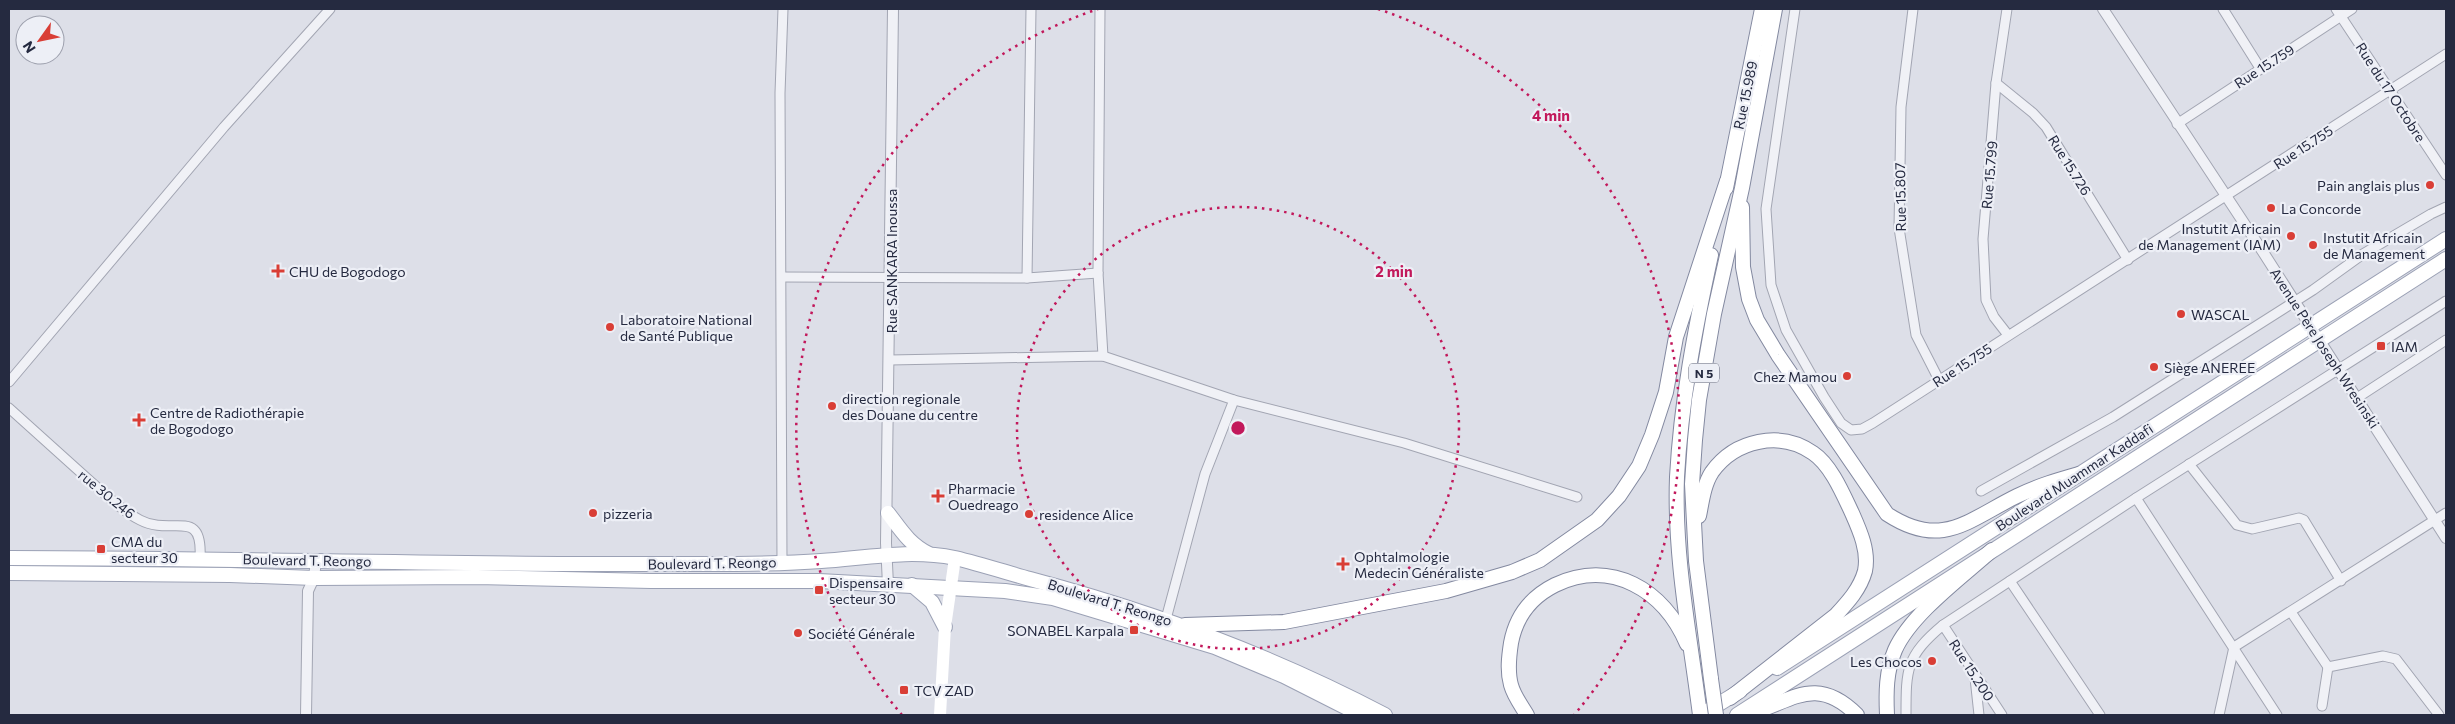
<svg xmlns="http://www.w3.org/2000/svg" width="2455" height="724" font-family="Commissioner,sans-serif">
  <style>
    .lines { fill: none; stroke-linecap: round; stroke-linejoin: round }
    .minor-casing { stroke: #a2a5b2; stroke-width: 11 }
    .tertiary-casing { stroke: #a2a5b2; stroke-width: 12 }
    .primary-casing { stroke: #9ba1b5; stroke-width: 16 }
    .trunk-casing { stroke: #8389a0; stroke-width: 16 }
    .minor { stroke: #f0f1f6; stroke-width: 9 }
    .tertiary { stroke: #f0f1f6; stroke-width: 10 }
    .secondary { stroke: #fff; stroke-width: 12 }
    .primary { stroke: #fff; stroke-width: 14 }
    .trunk { stroke: #fff; stroke-width: 14 }
    .trunk-bridge-casing { stroke: #8389a0; stroke-width: 16; stroke-linecap: butt }
    .trunk-bridge { stroke: #fff; stroke-width: 14 }
    .ring { fill: none; stroke: #c2185b; stroke-width: 2.5; stroke-dasharray: 2.5 5 }
    .poi-dot { fill: #d93e36; stroke: #edeff6; stroke-width: 2 }
    .labels { text-anchor: middle; dominant-baseline: central; stroke-width: 4.5; stroke-linejoin: round; paint-order: stroke }
    .shield { fill: #edeff6; stroke: #616577; stroke-width: 1 }
    .shield-label { font-size: 12px; font-weight: bold; fill: #252a40 }
    .street-label { font-size: 14px; fill: #252a40; stroke: #edeff6 }
    .poi-label { font-size: 14px; fill: #252a40; stroke: #edeff6; text-anchor: start }
    .centre { fill: #c2185b; stroke: #edeff6; stroke-width: 2.5 }
    .ring-label { font-size: 15px; text-anchor: middle; font-weight: bold; fill: #c2185b; stroke: #edeff6; stroke-width: 4.5; stroke-linejoin: round; paint-order: stroke }
  </style>
  <rect width="100%" height="100%" fill="#dddfe8"/>
  <g class="lines">
    <!-- minor casing -->
    <g class="minor-casing">
      <g id="minor">
        <polyline points="1100,9 1098,273 1103,356"/>
        <polyline points="1795,9 1766,209 1771,285 1786,330 1824,397 1841,423 1851,430 1862,429 1873,423 2446,54"/>
        <polyline points="1913,9 1901,107 1899,228 1916,335 1939,380"/>
        <polyline points="2007,9 1996,83 1983,239 1986,300 1994,317 2008,335"/>
        <polyline points="2223,9 2260,68"/>
        <polyline points="2336,9 2446,175"/>
        <polyline points="1996,83 2033,113 2046,127 2128,260"/>
        <polyline points="2177,124 2352,9"/>
        <polyline points="782,277 1027,278 1098,273"/>
        <polyline points="1027,278 1031,9"/>
        <polyline points="890,360 1103,356 1234,400 1404,443 1577,497"/>
        <polyline points="9,382 224,127 330,9"/>
        <polyline points="2357,398 2446,340"/>
        <path d="M9,408C36,432 62,456 89,480C105,494 121,510 140,520C172,537 203,506 200,558"/>
        <polyline points="2189,464 2237,525 2252,529 2299,518 2304,520 2341,581"/>
        <polyline points="1981,491 2113,417 2313,290 2363,254 2431,214 2446,207"/>
        <polyline points="2136,498 2277,715"/>
        <polyline points="782,562 780,93 783,9"/>
        <polyline points="2010,581 2100,715"/>
        <polyline points="2291,612 2328,667"/>
        <polyline points="1166,619 1205,474 1234,400"/>
        <polyline points="1943,625 2002,715"/>
        <polyline points="1975,678 1979,715"/>
        <polyline points="2322,706 2328,667 2383,656 2396,659 2439,715"/>
        <path d="M1906,715C1906,669 1906,656 1943,625L2136,498L2446,301"/>
        <polyline points="2219,715 2234,647 2446,513"/>
      </g>
    </g>
    <!-- tertiary casing -->
    <g class="tertiary-casing">
      <g id="tertiary">
        <polyline points="2103,9 2263,252 2446,538"/>
        <polyline points="888,585 886,543 893,9"/>
        <polyline points="306,715 308,591 314,578 316,560"/>
      </g>
    </g>
    <!-- primary casing -->
    <g class="primary-casing">
      <g id="primary">
        <path d="M888,513C901,530 909,544 929,554"/>
        <path d="M9,558C228,558 447,565 666,564C717,564 770,565 821,561C866,558 910,549 955,558C980,564 1005,572 1030,579C1154,612 1271,655 1385,715"/>
        <polyline points="9,573 230,575 314,578 477,577 651,581 819,581 1005,591 1053,598 1215,647 1284,676 1361,715"/>
        <polyline points="912,585 932,602 945,627"/>
        <polyline points="1777,668 2446,239"/>
        <polyline points="1701,715 1740,691"/>
        <polyline points="1737,715 2446,259"/>
      </g>
    </g>
    <!-- trunk casing -->
    <g class="trunk-casing">
      <g id="trunk">
        <polyline points="1726,188 1762,9"/>
        <path d="M1742,207L1743,267L1749,299L1757,320L1778,355L1887,514C1942,550 1968,520 2017,496C2037,486 2058,480 2079,474"/>
        <path d="M1699,516C1702,501 1704,484 1712,472C1735,440 1780,430 1813,453C1831,465 1843,494 1852,513C1860,531 1869,551 1865,571C1860,589 1848,602 1836,615L1730,698"/>
        <polyline points="1185,625 1284,622 1446,591 1512,572 1540,560 1597,520 1619,496 1639,466 1652,435 1666,392 1676,337 1727,181"/>
        <polyline points="1711,679 1696,561 1692,484 1695,440 1699,400 1714,314 1742,188 1775,9"/>
        <path d="M1527,715C1521,705 1514,696 1511,685C1507,671 1509,656 1511,643C1516,616 1531,597 1555,585C1611,558 1664,590 1687,644"/>
        <path d="M1700,715C1690,636 1674,557 1677,477C1681,402 1695,329 1711,255"/>
        <path d="M1743,715C1788,706 1813,671 1857,715"/>
        <path d="M1887,715C1886,693 1886,671 1895,650C1911,614 1962,577 1992,550"/>
      </g>
    </g>
    <!-- minor -->
    <use href="#minor" class="minor"/>
    <!-- tertiary -->
    <use href="#tertiary" class="tertiary"/>
    <!-- secondary -->
    <polyline class="secondary" points="940,715 945,627 955,558"/>
    <!-- primary -->
    <use href="#primary" class="primary"/>
    <!-- trunk -->
    <use href="#trunk" class="trunk"/>
    <!-- trunk-bridge casing -->
    <g class="trunk-bridge-casing">
      <polyline id="trunk-bridge" points="1711,679 1716,715"/>
    </g>
    <!-- trunk-bridge -->
    <use href="#trunk-bridge" class="trunk-bridge"/>
  </g>
  <!-- distance rings -->
  <g class="ring">
    <circle cx="1238" cy="428" r="221"/>
    <path d="M902 715A442 442 0 0 1 1098 9M1378 9A442 442 0 0 1 1574 715"/>
  </g>
  <!-- markers -->
  <g class="poi-dot">
    <circle cx="2430" cy="185" r="5"/>
    <circle cx="2271" cy="208" r="5"/>
    <circle cx="2291" cy="236" r="5"/>
    <circle cx="2313" cy="245" r="5"/>
    <path d="M275.5 263.5h5v5h5v5h-5v5h-5v-5h-5v-5h5z"/>
    <circle cx="2181" cy="314" r="5"/>
    <circle cx="610" cy="327" r="5"/>
    <rect x="2376" y="341" width="10" height="10" rx="2.5"/>
    <circle cx="2154" cy="367" r="5"/>
    <circle cx="1847" cy="376" r="5"/>
    <circle cx="832" cy="406" r="5"/>
    <path d="M136.5 412.5h5v5h5v5h-5v5h-5v-5h-5v-5h5z"/>
    <path d="M935.5 488.5h5v5h5v5h-5v5h-5v-5h-5v-5h5z"/>
    <circle cx="593" cy="513" r="5"/>
    <circle cx="1029" cy="514" r="5"/>
    <rect x="96" y="544" width="10" height="10" rx="2.5"/>
    <path d="M1340.5 556.5h5v5h5v5h-5v5h-5v-5h-5v-5h5z"/>
    <rect x="814" y="585" width="10" height="10" rx="2.5"/>
    <rect x="1129" y="625" width="10" height="10" rx="2.5"/>
    <circle cx="798" cy="633" r="5"/>
    <circle cx="1932" cy="661" r="5"/>
    <rect x="899" y="685" width="10" height="10" rx="2.5"/>
  </g>
  <g class="labels">
    <!-- shield labels -->
    <rect class="shield" x="1689" y="363.5" width="30" height="19" rx="4"/>
    <g class="shield-label">
      <text x="1704" y="373">N 5</text>
    </g>
    <!-- street labels -->
    <g class="street-label">
      <text transform="translate(2264 66) rotate(-33)">Rue 15.759</text>
      <text transform="translate(2391 92) rotate(57)">Rue du 17 Octobre</text>
      <text transform="translate(1745 95) rotate(-78)">Rue 15.989</text>
      <text transform="translate(2303 147) rotate(-33)">Rue 15.755</text>
      <text transform="translate(2070 165) rotate(58)">Rue 15.726</text>
      <text transform="translate(1989 175) rotate(-85)">Rue 15.799</text>
      <text transform="translate(1900 197) rotate(-91)">Rue 15.807</text>
      <text transform="translate(891 261) rotate(-90)">Rue SANKARA Inoussa</text>
      <text transform="translate(2325 348) rotate(57)">Avenue Père Joseph Wresinski</text>
      <text transform="translate(1962 365) rotate(-33)">Rue 15.755</text>
      <text transform="translate(2074 477) rotate(-33)">Boulevard Muammar Kaddafi</text>
      <text transform="translate(107 494) rotate(39)">rue 30.246</text>
      <text transform="translate(307 560) rotate(1)">Boulevard T. Reongo</text>
      <text transform="translate(712 563) rotate(-1)">Boulevard T. Reongo</text>
      <text transform="translate(1110 602) rotate(17)">Boulevard T. Reongo</text>
      <text transform="translate(1972 670) rotate(57)">Rue 15.200</text>
    </g>
    <!-- poi labels -->
    <g class="poi-label">
      <text x="2420" y="185" text-anchor="end">Pain anglais plus</text>
      <text x="2281" y="208">La Concorde</text>
      <text x="2281" y="228" text-anchor="end">Instutit Africain<tspan x="2281" dy="16">de Management (IAM)</tspan></text>
      <text x="2323" y="237">Instutit Africain<tspan x="2323" dy="16">de Management</tspan></text>
      <text x="289" y="271">CHU de Bogodogo</text>
      <text x="2191" y="314">WASCAL</text>
      <text x="620" y="319">Laboratoire National<tspan x="620" dy="16">de Santé Publique</tspan></text>
      <text x="2391" y="346">IAM</text>
      <text x="2164" y="367">Siège ANEREE</text>
      <text x="1837" y="376" text-anchor="end">Chez Mamou</text>
      <text x="842" y="398">direction regionale<tspan x="842" dy="16">des Douane du centre</tspan></text>
      <text x="150" y="412">Centre de Radiothérapie<tspan x="150" dy="16">de Bogodogo</tspan></text>
      <text x="948" y="488">Pharmacie<tspan x="948" dy="16">Ouedreago</tspan></text>
      <text x="603" y="513">pizzeria</text>
      <text x="1039" y="514">residence Alice</text>
      <text x="111" y="541">CMA du<tspan x="111" dy="16">secteur 30</tspan></text>
      <text x="1354" y="556">Ophtalmologie<tspan x="1354" dy="16">Medecin Généraliste</tspan></text>
      <text x="829" y="582">Dispensaire<tspan x="829" dy="16">secteur 30</tspan></text>
      <text x="1124" y="630" text-anchor="end">SONABEL Karpala</text>
      <text x="808" y="633">Société Générale</text>
      <text x="1922" y="661" text-anchor="end">Les Chocos</text>
      <text x="914" y="690">TCV ZAD</text>
    </g>
  </g>
  <circle cx="1238" cy="428" r="8" class="centre"/>
  <g class="ring-label">
    <text x="1551" y="121">4 min</text>
    <text x="1394" y="277">2 min</text>
  </g>
  <!-- border -->
  <rect width="2455" height="724" fill="none" stroke="#252a40" stroke-width="20"/>
  <!-- north arrow -->
  <g transform="translate(40 40) rotate(237)"><circle r="24" fill="#edeff6" stroke="#9da0ad"/>
  <path d="M0-4L9 19L0 12L-9 19Z" fill="#d93e36"/>
  <text y="-8" font-size="14" font-weight="bold" text-anchor="middle" fill="#252a40">N</text>
  </g>
</svg>
